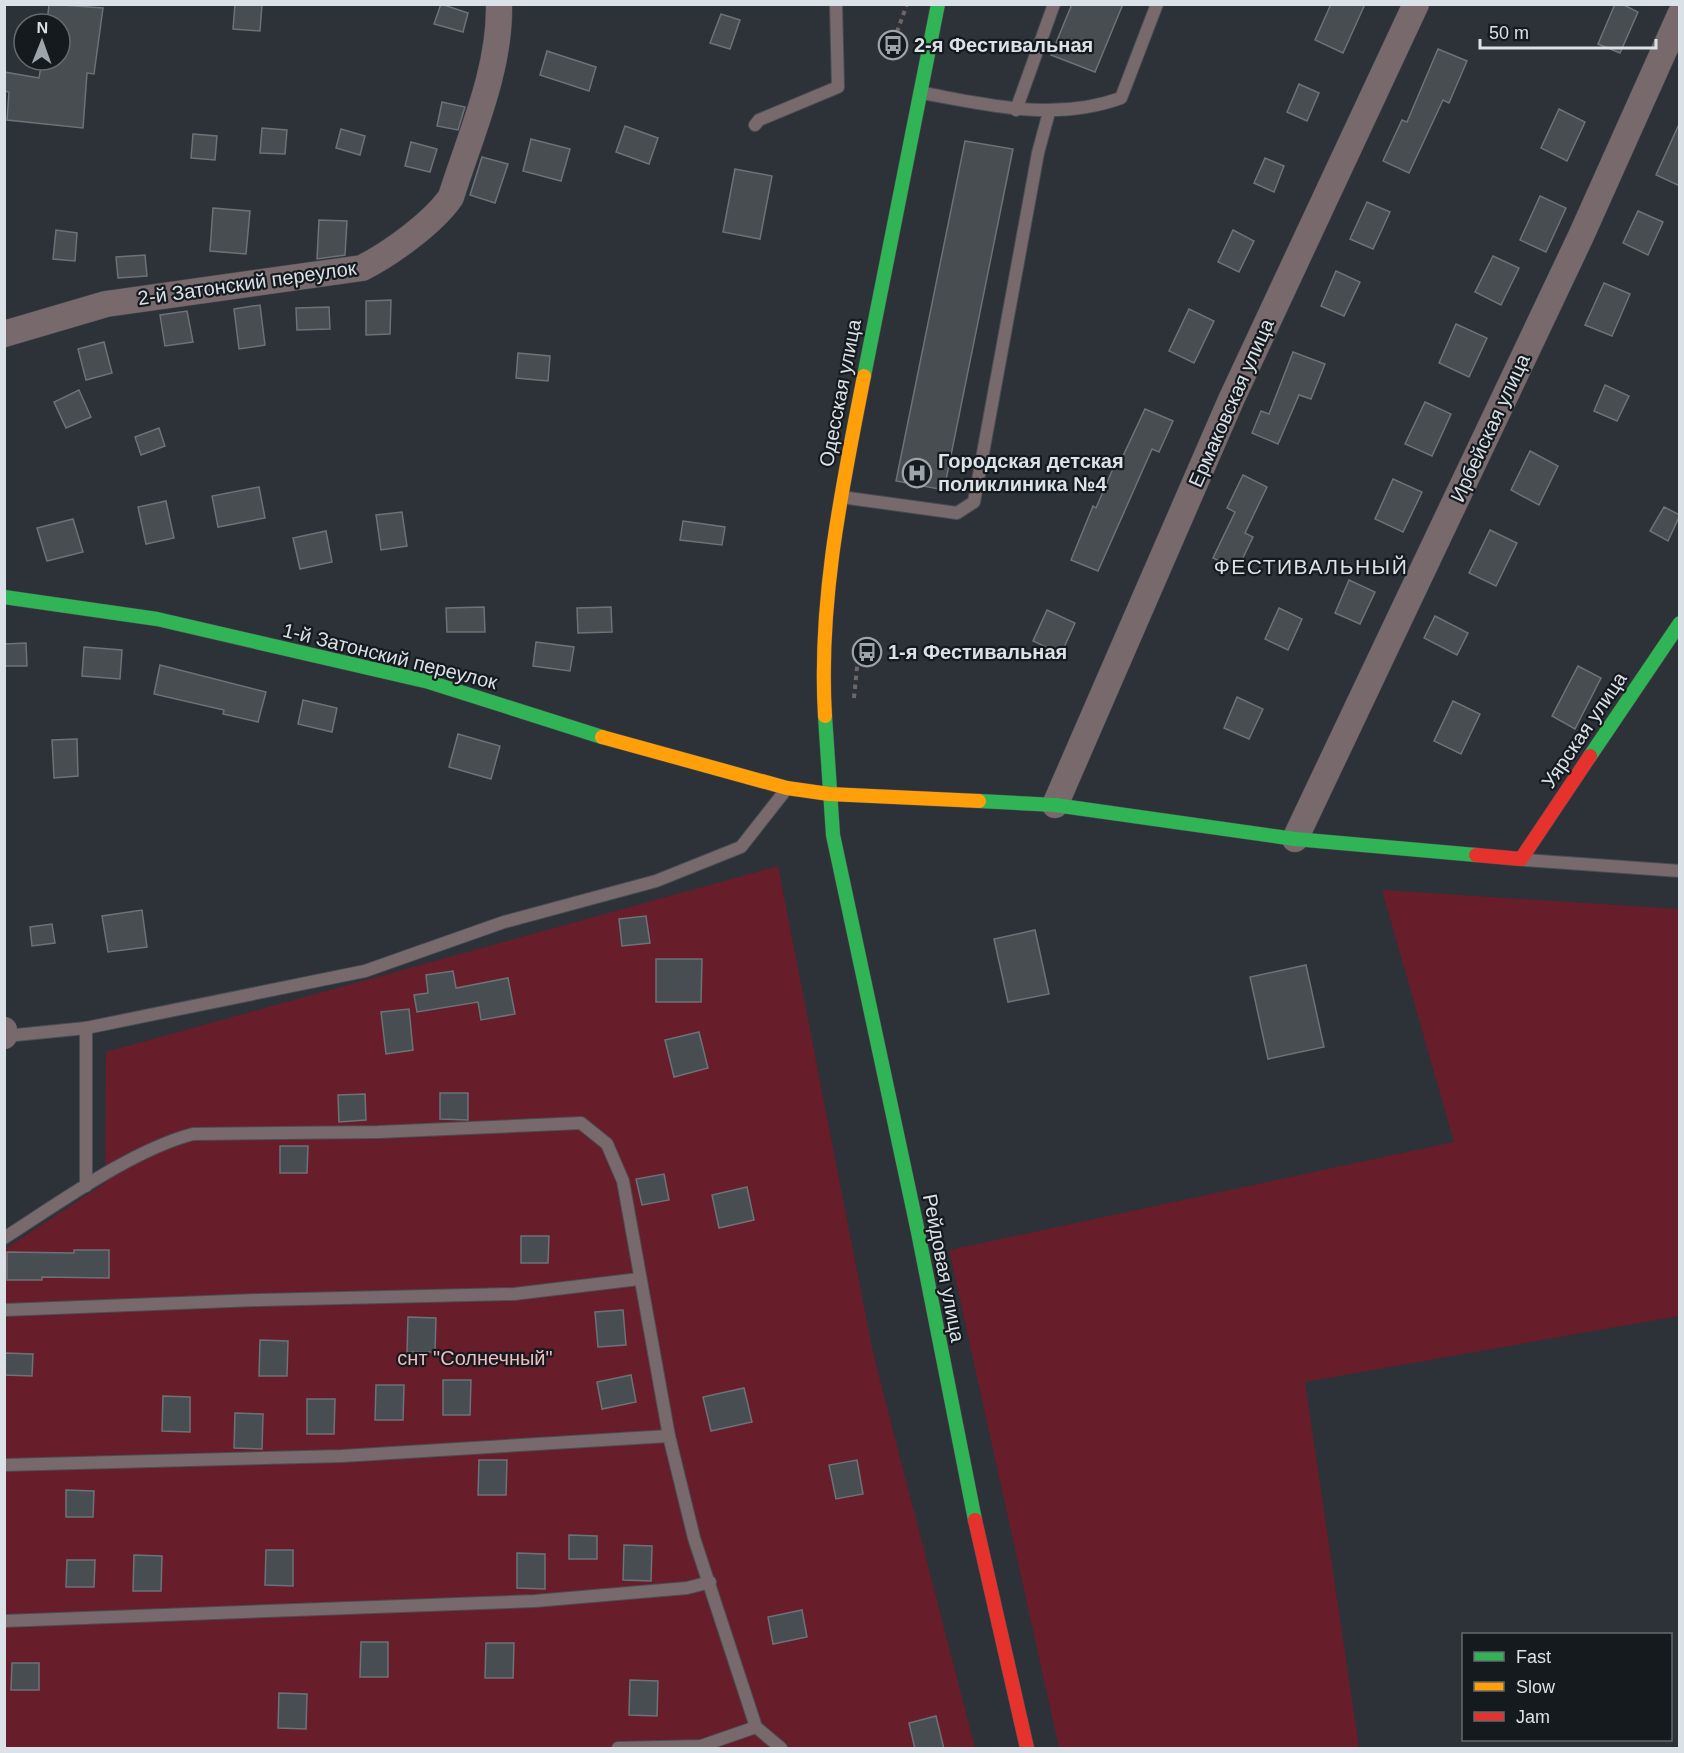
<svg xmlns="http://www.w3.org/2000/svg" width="1684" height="1753" font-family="Helvetica,sans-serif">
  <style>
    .green { fill: #671e2a }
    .building { fill: #484d52; stroke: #6c7277; stroke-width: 1.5 }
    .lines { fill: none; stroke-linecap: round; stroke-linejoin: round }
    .lane-casing { stroke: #494e53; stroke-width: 14 }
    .street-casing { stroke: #494e53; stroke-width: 27 }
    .fast-casing { stroke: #494e53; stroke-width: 15 }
    .slow-casing { stroke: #494e53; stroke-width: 15 }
    .jam-casing { stroke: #494e53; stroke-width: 15 }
    .path { stroke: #6d6669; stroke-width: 4; stroke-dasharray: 4.5 4.5; stroke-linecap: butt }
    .lane { stroke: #78696d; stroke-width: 12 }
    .street { stroke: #78696d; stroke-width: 26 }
    .fast { stroke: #30b455; stroke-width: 14 }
    .slow { stroke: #ff9f0a; stroke-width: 14 }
    .jam { stroke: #e5322d; stroke-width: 14 }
    .labels { text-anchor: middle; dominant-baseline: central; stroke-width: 4.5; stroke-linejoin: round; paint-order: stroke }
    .poi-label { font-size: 20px; font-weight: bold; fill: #dae1e7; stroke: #151a1e; text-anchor: start }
    .street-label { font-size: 20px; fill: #dae1e7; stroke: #151a1e }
    .park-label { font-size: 20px; fill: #efbbbc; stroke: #151a1e }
    .neighbourhood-label { font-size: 21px; letter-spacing: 1.5px; fill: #dae1e7; stroke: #151a1e }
  </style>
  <rect width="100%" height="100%" fill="#2c3238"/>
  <!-- green -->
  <g class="green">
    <polygon points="778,866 873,1353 975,1748 5,1748 5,1249 105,1183 106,1052"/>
    <polygon points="1382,890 1679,909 1679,1316 1305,1382 1359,1748 1059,1748 949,1250 1454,1142"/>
  </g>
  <!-- building -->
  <g class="building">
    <polygon points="49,4 103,8 94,74 87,73 83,128 7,120 9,92 4,91 4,72 39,78 42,60 60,60 60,24 47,24"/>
    <polygon points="235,4 262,4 260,31 233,29"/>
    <polygon points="441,4 468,13 463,32 434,24"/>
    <polygon points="1072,4 1123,4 1095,72 1051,55"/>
    <polygon points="1331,4 1365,4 1343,53 1315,40"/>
    <polygon points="1615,4 1622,4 1638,12 1620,53 1598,44"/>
    <polygon points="721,14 740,20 730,49 710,43"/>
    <polygon points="1438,49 1467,61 1449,103 1443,100 1409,173 1383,161 1402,120 1407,122"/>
    <polygon points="547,51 596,67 589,91 540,75"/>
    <polygon points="1299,84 1319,93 1307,121 1287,112"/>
    <polygon points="442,102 465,107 458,130 437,126"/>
    <polygon points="1559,109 1585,122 1567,161 1541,148"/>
    <polygon points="1680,122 1680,186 1656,175"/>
    <polygon points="625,126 658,138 649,164 616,152"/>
    <polygon points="262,128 287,130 285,154 260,153"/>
    <polygon points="341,129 365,136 360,155 336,148"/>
    <polygon points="193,134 217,136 215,160 191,158"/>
    <polygon points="531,139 570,149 561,181 523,171"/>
    <polygon points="965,141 1013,149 944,490 896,481"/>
    <polygon points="411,142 437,149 430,172 405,166"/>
    <polygon points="482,157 508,164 495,203 470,195"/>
    <polygon points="1265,158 1284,166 1274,192 1254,183"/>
    <polygon points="735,169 772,176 760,239 723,232"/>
    <polygon points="1540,196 1566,208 1546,252 1520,240"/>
    <polygon points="1367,202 1390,212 1373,249 1350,239"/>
    <polygon points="213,208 250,211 246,254 210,251"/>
    <polygon points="1638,211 1663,222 1648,255 1623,243"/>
    <polygon points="319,220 347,221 345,255 317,259"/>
    <polygon points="56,230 77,233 75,261 53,259"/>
    <polygon points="1233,230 1254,241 1239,272 1218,262"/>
    <polygon points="145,255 147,276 118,278 116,257"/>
    <polygon points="1493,256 1519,268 1501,305 1475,292"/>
    <polygon points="1336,271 1360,282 1344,316 1321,306"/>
    <polygon points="1604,283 1630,294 1612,336 1585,325"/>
    <polygon points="391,300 390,334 366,335 366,301"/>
    <polygon points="260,305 265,345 239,349 234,309"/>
    <polygon points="329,307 330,329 297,330 296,308"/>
    <polygon points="1189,309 1214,321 1194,363 1169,351"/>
    <polygon points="187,311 193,342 165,346 160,315"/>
    <polygon points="1456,324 1487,338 1469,377 1439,363"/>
    <polygon points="104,342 112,373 86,380 78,349"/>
    <polygon points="1293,352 1325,364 1311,399 1299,395 1278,444 1252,433 1261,411 1269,414"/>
    <polygon points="518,353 550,356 548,381 516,378"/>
    <polygon points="1605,385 1629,396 1617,421 1594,411"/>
    <polygon points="79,390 91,417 66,428 54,402"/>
    <polygon points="1425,402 1451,414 1432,456 1405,444"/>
    <polygon points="1145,409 1173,421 1159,452 1152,449 1098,571 1071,560 1093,506 1096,508 1118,457 1122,458"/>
    <polygon points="159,428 165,446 141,455 135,437"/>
    <polygon points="1530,451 1558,466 1539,505 1511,490"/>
    <polygon points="1243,475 1267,487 1245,533 1253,537 1237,570 1213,558 1235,512 1227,508"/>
    <polygon points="1393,479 1422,492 1403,532 1375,519"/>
    <polygon points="259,487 265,518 218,527 212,496"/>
    <polygon points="166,501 174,538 146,544 138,507"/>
    <polygon points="1664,507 1680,515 1668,541 1650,531"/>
    <polygon points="402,512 407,546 381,550 376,515"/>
    <polygon points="73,519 83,552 47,561 37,528"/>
    <polygon points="683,521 725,527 722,545 680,540"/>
    <polygon points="1490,530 1517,543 1496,586 1469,573"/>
    <polygon points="326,531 332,562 300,569 293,538"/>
    <polygon points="1349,580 1375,592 1360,624 1335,613"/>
    <polygon points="484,607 485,632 447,632 446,608"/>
    <polygon points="611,607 612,632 578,633 577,608"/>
    <polygon points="1279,608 1302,619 1288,650 1265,639"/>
    <polygon points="1047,610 1075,623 1061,654 1033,641"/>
    <polygon points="1435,616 1468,633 1457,655 1424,638"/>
    <polygon points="536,642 574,647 570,671 533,666"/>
    <polygon points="26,643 27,666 4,666 4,644"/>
    <polygon points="84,647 122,650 120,679 82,676"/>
    <polygon points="160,665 266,692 258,722 223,714 224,710 154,694"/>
    <polygon points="1578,666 1601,678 1575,729 1552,716"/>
    <polygon points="1237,697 1263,709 1249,739 1224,728"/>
    <polygon points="303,700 337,708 332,732 298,724"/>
    <polygon points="1453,701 1480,714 1461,754 1434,741"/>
    <polygon points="458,734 500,746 491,779 449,767"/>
    <polygon points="77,739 78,776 54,778 52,740"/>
    <polygon points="142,910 147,947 108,952 102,916"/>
    <polygon points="646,916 650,943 622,946 619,919"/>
    <polygon points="52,924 55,943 32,946 30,927"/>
    <polygon points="1035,930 1049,994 1008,1002 994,939"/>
    <polygon points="656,959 702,959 701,1002 656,1002"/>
    <polygon points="1306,965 1324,1047 1268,1059 1250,977"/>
    <polygon points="453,971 456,988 508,978 515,1014 481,1020 478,1002 417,1012 414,995 428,993 426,975"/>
    <polygon points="409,1009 413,1050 386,1054 381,1012"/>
    <polygon points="699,1032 708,1068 674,1077 665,1040"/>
    <polygon points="440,1093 468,1093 468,1120 440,1119"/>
    <polygon points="365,1094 366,1120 339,1122 338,1095"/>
    <polygon points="280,1146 308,1146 307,1173 280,1173"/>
    <polygon points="664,1174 669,1200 642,1205 636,1179"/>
    <polygon points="747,1187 754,1220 719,1228 712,1195"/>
    <polygon points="521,1236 549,1236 548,1263 521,1263"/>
    <polygon points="74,1250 109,1250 109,1278 42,1277 42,1280 7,1280 7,1252 74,1253"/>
    <polygon points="623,1310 626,1345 598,1347 595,1312"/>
    <polygon points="408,1317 436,1318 435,1352 407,1352"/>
    <polygon points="260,1340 288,1341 287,1376 259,1376"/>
    <polygon points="5,1353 33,1354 32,1376 5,1375"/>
    <polygon points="631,1375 636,1402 602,1409 597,1382"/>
    <polygon points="443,1380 471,1380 470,1415 443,1415"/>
    <polygon points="376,1385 404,1385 403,1420 375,1420"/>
    <polygon points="744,1388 752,1422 711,1431 703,1397"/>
    <polygon points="163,1396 190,1397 190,1432 162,1431"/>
    <polygon points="307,1399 335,1399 334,1434 307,1434"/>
    <polygon points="235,1413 263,1414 262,1449 234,1448"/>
    <polygon points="479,1460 507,1460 506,1495 478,1495"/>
    <polygon points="857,1460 863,1494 836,1499 829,1465"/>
    <polygon points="66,1490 94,1491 93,1517 66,1517"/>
    <polygon points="569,1535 597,1536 597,1559 569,1559"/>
    <polygon points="624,1545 652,1546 651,1581 623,1580"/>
    <polygon points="266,1550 293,1550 293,1586 265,1585"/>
    <polygon points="517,1553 545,1554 545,1589 517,1588"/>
    <polygon points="134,1555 162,1556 161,1591 133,1591"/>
    <polygon points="67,1560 95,1560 94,1587 66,1587"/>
    <polygon points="802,1610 807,1637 773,1644 768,1617"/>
    <polygon points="361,1642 388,1642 388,1677 360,1677"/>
    <polygon points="486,1643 514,1643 513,1678 485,1678"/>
    <polygon points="12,1663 39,1663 39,1690 11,1690"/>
    <polygon points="630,1680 658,1681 657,1716 629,1715"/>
    <polygon points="279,1693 307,1694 306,1729 278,1728"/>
    <polygon points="936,1716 944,1749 915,1749 909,1723"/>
  </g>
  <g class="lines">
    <!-- lane casing -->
    <g class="lane-casing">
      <g id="lane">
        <path d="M923,93C989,105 1055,122 1121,98L1157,4"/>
        <polyline points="1016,110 1054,4"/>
        <polyline points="755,125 759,120 838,87 836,4"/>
        <polyline points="841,497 957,513 974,502 1038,153 1049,112"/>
        <polyline points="1525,860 1680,871"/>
        <polyline points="86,1028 86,1186"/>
        <polyline points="6,1036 86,1028 365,971 504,922 656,881 741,847 785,791"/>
        <path d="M4,1238C59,1203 132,1150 193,1134L378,1132L581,1123L607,1144L623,1181L669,1436L694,1538L756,1727L781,1748"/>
        <polyline points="4,1310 259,1300 514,1294 639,1279"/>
        <polyline points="4,1465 342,1456 669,1436"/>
        <polyline points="4,1621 535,1601 687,1588 710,1582"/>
        <polyline points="618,1748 701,1746 756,1727"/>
      </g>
    </g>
    <!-- street casing -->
    <g class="street-casing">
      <g id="street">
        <path d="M4,334L106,304L362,268C390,254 433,223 451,197C470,136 500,71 499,6"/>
        <polyline points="1055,805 1231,400 1416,4"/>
        <polyline points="1295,839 1581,236 1680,15"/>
        <polyline points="4,1030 4,1036"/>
      </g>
    </g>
    <!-- fast casing -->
    <g class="fast-casing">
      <g id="fast">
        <polyline points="864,376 938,4"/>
        <polyline points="4,597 157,619 429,682 602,737"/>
        <polyline points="825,716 833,835 918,1232 975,1520"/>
        <polyline points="1590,756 1680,623"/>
        <polyline points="979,801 1055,805 1295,839 1476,855"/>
      </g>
    </g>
    <!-- slow casing -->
    <g class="slow-casing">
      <g id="slow">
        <path d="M825,716C818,601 842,488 864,376"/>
        <polyline points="602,737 787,788 829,794 979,801"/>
      </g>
    </g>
    <!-- jam casing -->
    <g class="jam-casing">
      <g id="jam">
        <polyline points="1476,855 1521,859 1590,756"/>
        <polyline points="975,1520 1027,1748"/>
      </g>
    </g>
    <!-- path -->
    <g class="path">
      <polyline points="897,32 907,4"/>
      <polyline points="854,698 858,657"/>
    </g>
    <!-- lane -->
    <use href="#lane" class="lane"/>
    <!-- street -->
    <use href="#street" class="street"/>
    <!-- fast -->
    <use href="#fast" class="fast"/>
    <!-- slow -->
    <use href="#slow" class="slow"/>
    <!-- jam -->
    <use href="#jam" class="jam"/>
  </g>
  <!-- icons -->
  <defs>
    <g id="bus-ring" transform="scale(1.5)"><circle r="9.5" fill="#151a1e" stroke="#9da4aa" stroke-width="1.5"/><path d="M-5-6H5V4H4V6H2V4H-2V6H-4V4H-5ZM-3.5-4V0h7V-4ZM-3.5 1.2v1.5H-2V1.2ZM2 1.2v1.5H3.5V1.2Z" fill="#9da4aa"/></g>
    <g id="hospital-ring" transform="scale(1.5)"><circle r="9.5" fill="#151a1e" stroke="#9da4aa" stroke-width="1.5"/><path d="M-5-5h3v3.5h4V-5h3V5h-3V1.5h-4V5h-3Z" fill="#9da4aa"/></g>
  </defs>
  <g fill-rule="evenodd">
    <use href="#bus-ring" x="893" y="45"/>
    <use href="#hospital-ring" x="917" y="473"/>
    <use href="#bus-ring" x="867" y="652"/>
  </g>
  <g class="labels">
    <!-- poi labels -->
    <g class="poi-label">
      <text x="914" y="45">2-я Фестивальная</text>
      <text x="938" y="461">Городская детская<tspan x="938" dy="23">поликлиника №4</tspan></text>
      <text x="888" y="652">1-я Фестивальная</text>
    </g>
    <!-- street labels -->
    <g class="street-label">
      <text transform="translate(247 283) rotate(-8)">2-й Затонский переулок</text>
      <text transform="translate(840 393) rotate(-79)">Одесская улица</text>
      <text transform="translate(1231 403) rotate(-66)">Ермаковская улица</text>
      <text transform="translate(1490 428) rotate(-65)">Ирбейская улица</text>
      <text transform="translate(390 656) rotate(14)">1-й Затонский переулок</text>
      <text transform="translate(1584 730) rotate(-56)">Уярская улица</text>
      <text transform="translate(944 1268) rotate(79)">Рейдовая улица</text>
    </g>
    <!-- park labels -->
    <g class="park-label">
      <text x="475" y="1358">снт "Солнечный"</text>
    </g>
    <!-- neighbourhood labels -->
    <g class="neighbourhood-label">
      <text x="1311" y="566">ФЕСТИВАЛЬНЫЙ</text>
    </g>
  </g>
  <!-- border -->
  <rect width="1684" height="1753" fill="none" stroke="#dae1e7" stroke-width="12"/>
  <!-- legend -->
  <rect x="1462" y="1633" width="210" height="108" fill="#151a1e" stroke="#646a6e" stroke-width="1.5"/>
  <rect x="1474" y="1652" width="30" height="9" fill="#30b455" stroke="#646a6e" stroke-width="1.5"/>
  <text x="1516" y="1663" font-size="18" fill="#dae1e7">Fast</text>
  <rect x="1474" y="1682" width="30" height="9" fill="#ff9f0a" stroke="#646a6e" stroke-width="1.5"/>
  <text x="1516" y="1693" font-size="18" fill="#dae1e7">Slow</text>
  <rect x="1474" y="1712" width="30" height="9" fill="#e5322d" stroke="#646a6e" stroke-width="1.5"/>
  <text x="1516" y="1723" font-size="18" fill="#dae1e7">Jam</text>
  <!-- north arrow -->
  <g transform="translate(42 42) rotate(1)"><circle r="28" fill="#151a1e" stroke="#646a6e" stroke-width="1.5"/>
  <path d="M0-4.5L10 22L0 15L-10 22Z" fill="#9da4aa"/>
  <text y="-9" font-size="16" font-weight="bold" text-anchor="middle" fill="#dae1e7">N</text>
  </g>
  <!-- scale -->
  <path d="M1480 39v9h176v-9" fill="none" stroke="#dae1e7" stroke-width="3"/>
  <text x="1489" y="39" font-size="18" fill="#dae1e7" stroke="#151a1e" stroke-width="4.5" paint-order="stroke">50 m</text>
</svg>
